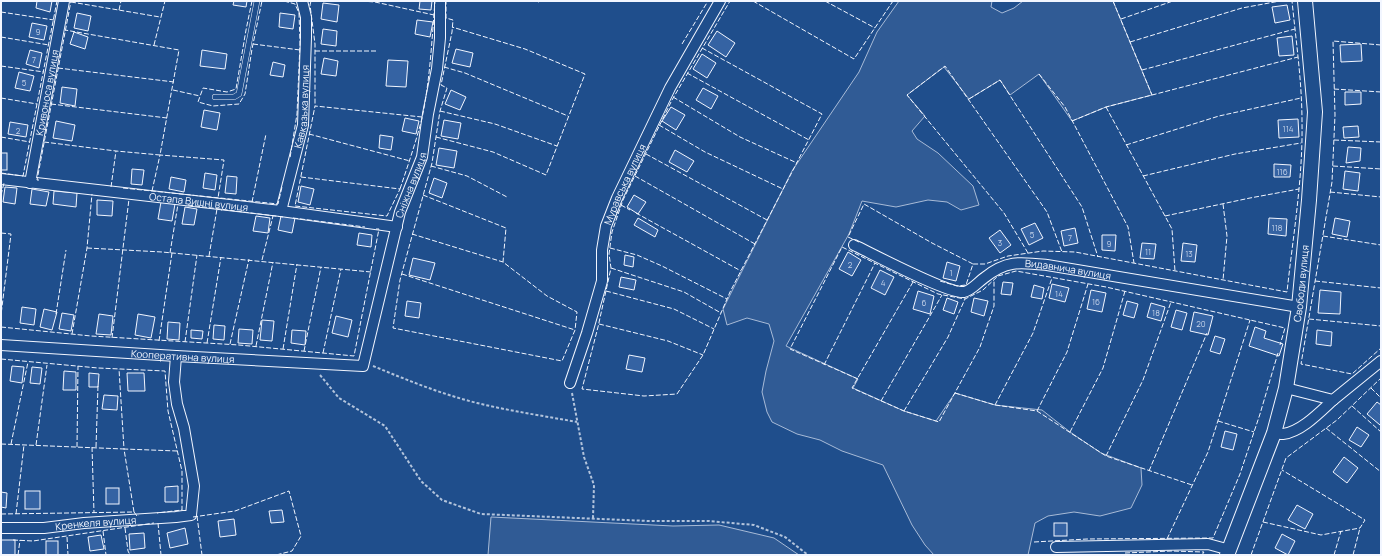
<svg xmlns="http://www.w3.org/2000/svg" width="1382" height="556" font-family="Manrope,sans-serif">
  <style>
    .built { fill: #305b95; stroke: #a8bbd7 }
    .building { fill: #3563a3; stroke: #f2f6ff }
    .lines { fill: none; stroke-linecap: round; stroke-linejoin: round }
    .lane-casing { stroke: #f2f6ff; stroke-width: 6 }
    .street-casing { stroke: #f2f6ff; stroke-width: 12 }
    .secondary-casing { stroke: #f2f6ff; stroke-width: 16 }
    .path { stroke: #b3c4dc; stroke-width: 2; stroke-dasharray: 3 2; stroke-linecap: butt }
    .lane { stroke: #1f4e8c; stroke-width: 5 }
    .street { stroke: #1f4e8c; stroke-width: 10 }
    .secondary { stroke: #1f4e8c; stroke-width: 14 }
    .fence { stroke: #f2f6ff; stroke-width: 1; stroke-dasharray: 5 2; stroke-linecap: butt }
    .labels { text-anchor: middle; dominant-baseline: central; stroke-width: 3; stroke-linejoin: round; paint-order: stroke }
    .number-label { font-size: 8px; fill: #c3d1e8 }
    .street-label { font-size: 10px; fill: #f2f6ff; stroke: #1f4e8c }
  </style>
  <rect width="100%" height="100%" fill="#1f4e8c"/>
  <!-- built -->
  <g class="built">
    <polygon points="899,1 992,1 991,7 1002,13 1014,8 1023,1 1113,1 1152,95 1106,107 1072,121 1039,74 1010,95 1000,80 969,99 944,67 907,95 925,116 912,131 917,139 938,153 973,186 979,205 961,210 947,202 928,200 896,207 862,201 849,234 786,346 858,379 853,388 904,411 936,421 955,393 995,405 1042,410 1070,432 1101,453 1141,468 1142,485 1131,508 1100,516 1074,512 1048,516 1035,523 1028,555 934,555 925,545 912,525 883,465 842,451 820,440 797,434 772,422 767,412 762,392 766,371 774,341 769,324 747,318 727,325 723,309 792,171 859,72 877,32"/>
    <polygon points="491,517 673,526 719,525 774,538 799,555 488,555"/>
  </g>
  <!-- building -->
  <g class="building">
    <polygon points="37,1 52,1 50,12 36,8"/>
    <polygon points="234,1 247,1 246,7 233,5"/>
    <polygon points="420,1 432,1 431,10 419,9"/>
    <polygon points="323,3 339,5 337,22 321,19"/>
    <polygon points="1287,5 1290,20 1275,23 1272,7"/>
    <polygon points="77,13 91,16 88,31 74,28"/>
    <polygon points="280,13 295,15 293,29 279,27"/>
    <polygon points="417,20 433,22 430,37 415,34"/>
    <polygon points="32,23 47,26 44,40 29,37"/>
    <polygon points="323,29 337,31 336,46 321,44"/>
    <polygon points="717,31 735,43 726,57 708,45"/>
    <polygon points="74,32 88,37 85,49 70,44"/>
    <polygon points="1292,36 1294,55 1279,56 1277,38"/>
    <polygon points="1361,44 1362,61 1341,62 1340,45"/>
    <polygon points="456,49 473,53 470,67 452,63"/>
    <polygon points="30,50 42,53 39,68 26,64"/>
    <polygon points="202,50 227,54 225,69 200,66"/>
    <polygon points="702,54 716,63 707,78 693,69"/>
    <polygon points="324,58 338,61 336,76 321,74"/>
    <polygon points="388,60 408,61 406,87 386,86"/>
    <polygon points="273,62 285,65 283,77 270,75"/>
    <polygon points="19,72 34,76 30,91 15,88"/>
    <polygon points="62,87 77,89 75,106 60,103"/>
    <polygon points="703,88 718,96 711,109 696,100"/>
    <polygon points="451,90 466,97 460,110 445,104"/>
    <polygon points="1345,92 1361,92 1361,104 1345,105"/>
    <polygon points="671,107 685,115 676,130 662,121"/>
    <polygon points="204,110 220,113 217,130 201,127"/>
    <polygon points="405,118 419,121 416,134 402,131"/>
    <polygon points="1298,119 1299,137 1279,138 1278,120"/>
    <polygon points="444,120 461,123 458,139 441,136"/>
    <polygon points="56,121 75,125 72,141 53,138"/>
    <polygon points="10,122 28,125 26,137 8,134"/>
    <polygon points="1358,126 1359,137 1344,138 1343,127"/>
    <polygon points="380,135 393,137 391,150 379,148"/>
    <polygon points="1348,147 1361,148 1360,161 1346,163"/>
    <polygon points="439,148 457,151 454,168 436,165"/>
    <polygon points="675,150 694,161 687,172 669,162"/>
    <rect x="1" y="153" width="6" height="17"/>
    <polygon points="1274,164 1291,165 1290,177 1274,177"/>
    <polygon points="132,169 144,170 142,185 131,184"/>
    <polygon points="1345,171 1360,173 1358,191 1343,189"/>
    <polygon points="205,173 217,175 215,190 203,188"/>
    <polygon points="227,176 237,177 236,194 225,193"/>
    <polygon points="171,177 186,180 184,192 169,189"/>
    <polygon points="434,178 447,183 442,198 429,193"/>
    <polygon points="301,186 314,189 310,205 298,202"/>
    <polygon points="5,187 17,188 15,204 3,202"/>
    <polygon points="32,189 49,192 46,206 30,204"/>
    <polygon points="54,191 77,193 76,207 53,204"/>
    <polygon points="634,195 646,202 638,214 627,207"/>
    <polygon points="97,200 113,201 112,216 97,215"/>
    <polygon points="161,202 175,204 172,221 158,219"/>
    <polygon points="185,207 197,209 194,225 182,224"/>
    <polygon points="256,216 270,218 268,233 253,231"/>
    <polygon points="281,216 295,218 292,233 278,230"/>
    <polygon points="638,218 658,230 655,237 634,225"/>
    <polygon points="1269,218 1287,219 1286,236 1268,234"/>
    <polygon points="1335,218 1350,221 1347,237 1332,234"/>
    <polygon points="1035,223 1043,238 1029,245 1021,229"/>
    <polygon points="1075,228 1078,243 1064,246 1061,231"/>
    <polygon points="1000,230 1011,245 1000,253 989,238"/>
    <polygon points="359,233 372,235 371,247 357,245"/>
    <polygon points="1102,235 1116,235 1115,251 1102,250"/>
    <polygon points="1142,243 1156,244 1154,259 1140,258"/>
    <polygon points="1183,243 1197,245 1195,262 1181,261"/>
    <polygon points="848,252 861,260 852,276 839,269"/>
    <polygon points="625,255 634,257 633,267 624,265"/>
    <polygon points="413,258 435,263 430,280 409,275"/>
    <polygon points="947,262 960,266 956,281 943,278"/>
    <polygon points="880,270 894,277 885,295 871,288"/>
    <polygon points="621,277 636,280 634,290 619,287"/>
    <polygon points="1003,282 1013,283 1011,295 1001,294"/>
    <polygon points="1052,284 1069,288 1065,302 1049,298"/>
    <polygon points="1034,285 1044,288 1042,299 1031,297"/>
    <polygon points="1091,290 1106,293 1102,312 1087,309"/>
    <polygon points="1320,290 1341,292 1340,314 1318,313"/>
    <polygon points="918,291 934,296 930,314 913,309"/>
    <polygon points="947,298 958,302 954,314 943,310"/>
    <polygon points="974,298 988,301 984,316 971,312"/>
    <polygon points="407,301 421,303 419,318 405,316"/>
    <polygon points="1127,301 1138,304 1134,318 1123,315"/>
    <polygon points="1151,303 1165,307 1161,321 1147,317"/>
    <polygon points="22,307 36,309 34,325 20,323"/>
    <polygon points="44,309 57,312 52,330 40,327"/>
    <polygon points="1176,310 1187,313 1182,330 1171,327"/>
    <polygon points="1194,312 1213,316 1208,335 1190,331"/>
    <polygon points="62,313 74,315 71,331 59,329"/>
    <polygon points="99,314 113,316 111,335 96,334"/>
    <polygon points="138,314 155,317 151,338 135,335"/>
    <polygon points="336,316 352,320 348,337 332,333"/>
    <polygon points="262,320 274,321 272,341 260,340"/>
    <polygon points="168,322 180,323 179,340 167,339"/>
    <polygon points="214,325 225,326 224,340 213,339"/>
    <polygon points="1255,327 1266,331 1264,338 1283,344 1279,356 1249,346"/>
    <polygon points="239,329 253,330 252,344 238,343"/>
    <polygon points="191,330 203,331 202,339 191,338"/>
    <polygon points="292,330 306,331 305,345 291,343"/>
    <polygon points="1317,330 1332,332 1331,346 1316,344"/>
    <polygon points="1215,336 1225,339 1220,354 1210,351"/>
    <polygon points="629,355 645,358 642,372 626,369"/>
    <polygon points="12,366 24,367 22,383 10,381"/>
    <polygon points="32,367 42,368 40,384 30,383"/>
    <polygon points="64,371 76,372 76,390 63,390"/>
    <polygon points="89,373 99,374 98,387 89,387"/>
    <polygon points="127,373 144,373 145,391 128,391"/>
    <polygon points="104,395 118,396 117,410 102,409"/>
    <polygon points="1377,402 1381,405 1381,423 1380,425 1367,414"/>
    <polygon points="1357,427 1369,435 1361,447 1349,440"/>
    <polygon points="1225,431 1237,434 1233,450 1221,447"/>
    <polygon points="1344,457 1358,468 1347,483 1333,472"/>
    <polygon points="178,486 178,502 165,502 165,487"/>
    <rect x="106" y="488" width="13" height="16"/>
    <rect x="25" y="491" width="15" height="18"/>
    <polygon points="1,492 7,493 6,508 1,507"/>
    <polygon points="1297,505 1313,514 1305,529 1288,520"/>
    <polygon points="282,510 284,522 271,523 269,511"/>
    <polygon points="234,519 236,535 220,537 218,521"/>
    <rect x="1054" y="523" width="13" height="13"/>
    <polygon points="185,528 188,544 170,548 167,533"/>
    <polygon points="144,533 145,548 130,550 129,534"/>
    <polygon points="1282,534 1295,541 1288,555 1275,548"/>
    <polygon points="101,535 104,549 90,551 88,537"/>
    <rect x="1" y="540" width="14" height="15"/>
    <rect x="46" y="541" width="12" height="14"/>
  </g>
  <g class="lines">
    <!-- lane casing -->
    <g class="lane-casing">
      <polyline id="lane" points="215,97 234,97 239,94 257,1"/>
    </g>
    <!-- street casing -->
    <g class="street-casing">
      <g id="street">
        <path id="s1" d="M1,179L281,211L397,227"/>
        <path id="s2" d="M30,183L64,1"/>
        <path id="s3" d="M281,211L303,125L306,37V17L302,1"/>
        <path id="s4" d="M854,245C873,254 948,294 964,292C972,290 977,283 984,278C1006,260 1020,262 1047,265L1299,307"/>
        <path id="s5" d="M1,345L176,356L363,366L400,212L422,157L428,114L437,69L440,38V1"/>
        <path id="s6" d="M570,383L587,333L602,281V250L606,226L617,198L670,88L720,1"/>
        <polyline points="1286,388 1333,400 1381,361"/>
        <path d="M1274,433C1277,433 1280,434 1283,434C1301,432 1320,412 1333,400"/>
        <path id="s7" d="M1,528H44L84,523L176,517L191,515L194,486L184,428L177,404L174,382L176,356"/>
        <polyline points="1056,547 1208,544 1230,550"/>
      </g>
    </g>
    <!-- secondary casing -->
    <g class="secondary-casing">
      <g id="secondary">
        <path id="s8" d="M1227,555L1274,433L1286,388L1299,307L1309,200L1315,112L1305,1"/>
      </g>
    </g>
    <!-- path -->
    <g class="path">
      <path d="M373,366C407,380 441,394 477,403C510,411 544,416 577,422"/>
      <polyline points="320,375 339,398 385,426 421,481 442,500 481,514 649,521 709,521 754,525 785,537 808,555"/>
      <polyline points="572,393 584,457 594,485 593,518"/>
    </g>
    <!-- lane -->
    <use href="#lane" class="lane"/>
    <!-- street -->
    <use href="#street" class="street"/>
    <!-- secondary -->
    <use href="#secondary" class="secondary"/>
    <!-- fence -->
    <g class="fence">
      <polyline points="252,1 246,30 236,89 227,92 203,88 198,102 213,106 239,104 245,94 252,49 262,1"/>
      <polyline points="284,1 295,4 299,13 300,44 297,114 290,158"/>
      <polyline points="311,1 310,5 315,44 315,106"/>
      <polyline points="361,1 375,2 434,15"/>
      <polyline points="536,1 539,2"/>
      <polyline points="753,1 854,59 893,1"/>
      <polyline points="825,1 875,28"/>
      <polyline points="1113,1 1152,95"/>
      <polyline points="71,2 160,17"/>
      <polyline points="119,10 121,1"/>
      <polyline points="1,12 54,20"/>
      <polyline points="1121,19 1173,1"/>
      <polyline points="1,37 49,45"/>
      <polyline points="1130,42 1242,8 1280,1"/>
      <polyline points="253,44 300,50"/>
      <polyline points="682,44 708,1"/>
      <polyline points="154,45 165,1"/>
      <polyline points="1381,45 1333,41 1335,115 1332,182 1301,364 1352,374 1381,348"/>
      <polyline points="702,48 822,114 730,292 703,355 677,394 644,396 582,389 598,327 611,268 609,254 612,232 623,200 672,100 730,1"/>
      <polyline points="315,51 376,51"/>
      <polyline points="1,66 44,72"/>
      <polyline points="444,67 465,73 568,116"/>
      <polyline points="58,68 174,82"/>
      <polyline points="1142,70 1295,29"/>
      <polyline points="687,73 809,140"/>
      <polyline points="1039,74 1065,107 1128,227 1134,263"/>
      <polyline points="1334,89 1381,92"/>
      <polyline points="173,90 200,96"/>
      <polyline points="673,97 740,137 797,163"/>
      <polyline points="1,98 37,104"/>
      <polyline points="969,99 1000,80 1082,207 1098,257"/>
      <polyline points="51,104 167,118"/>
      <polyline points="1106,107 1172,229 1175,271"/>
      <polyline points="440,111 495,124 557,146"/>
      <polyline points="1072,121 1106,107 1298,57"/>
      <polyline points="659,125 705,152 783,189"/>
      <polyline points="309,134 410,161"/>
      <polyline points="1,137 30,142"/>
      <polyline points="436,137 493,152 546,175 585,74 525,49 452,27"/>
      <polyline points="1334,140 1381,142"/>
      <polyline points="44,142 116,151 160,155 179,50 65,30"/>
      <polyline points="1126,145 1219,116 1301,98"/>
      <polyline points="646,154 767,220"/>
      <polyline points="431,166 467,176 507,197"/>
      <polyline points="1333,166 1381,169"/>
      <polyline points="1,173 23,176 57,1"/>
      <polyline points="635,176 755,244"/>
      <polyline points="1143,176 1235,154 1301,143"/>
      <polyline points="301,177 400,189 387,216 295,206 315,106 422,117"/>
      <polyline points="39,180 37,180 71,1"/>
      <polyline points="111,187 116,151"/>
      <polyline points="123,188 278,204 282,187"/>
      <path d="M400,189C408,165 416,142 422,118C430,81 432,38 435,1"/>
      <polyline points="152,191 160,155 224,160 218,198"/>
      <polyline points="1330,192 1381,197"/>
      <polyline points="1,195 4,183"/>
      <polyline points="423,195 506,228 503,262 547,296 577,312 575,330 562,361 393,328 400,280 432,163 440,111 447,88 441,85 452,32 453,20 446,18 446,1"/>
      <polyline points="252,202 266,134"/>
      <polyline points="1223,204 1227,236 1223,280"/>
      <polyline points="188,205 283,217"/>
      <polyline points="621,205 630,210"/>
      <polyline points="636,213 741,271"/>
      <polyline points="1165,216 1250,198 1299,189"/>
      <polyline points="293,218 365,227"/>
      <polyline points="1,233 11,234 1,315"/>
      <polyline points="412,234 503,262"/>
      <polyline points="1323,236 1381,245"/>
      <polyline points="859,242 848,237 864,204 932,243 973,264"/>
      <polyline points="87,248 162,252 371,272"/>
      <polyline points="610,248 637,255 662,266 727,299"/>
      <polyline points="170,253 178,204"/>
      <polyline points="1028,253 1004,213 907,95 945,66 1047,212 1062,252"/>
      <polyline points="209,256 217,209"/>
      <polyline points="262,260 273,216"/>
      <polyline points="611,268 684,292 721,313"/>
      <polyline points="402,274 575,330"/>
      <path d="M940,281L957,286L966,285L973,264H985L1008,256L1043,251L1075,252L1287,292C1293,236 1303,179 1302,122C1302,82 1296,41 1292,1"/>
      <polyline points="1315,281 1381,288"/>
      <polyline points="913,282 852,388 904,411 939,422 980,347 994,306 994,280"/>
      <polyline points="606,291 674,309 714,329"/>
      <polyline points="56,314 66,250"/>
      <polyline points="1309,319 1381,326"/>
      <polyline points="599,324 668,341 703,355"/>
      <polyline points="1,327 91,336 239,345 354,356 379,229 376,229"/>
      <polyline points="72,334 87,248 92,194"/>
      <polyline points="112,338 129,199"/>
      <polyline points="159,341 172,253"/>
      <polyline points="185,342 197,255"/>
      <polyline points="207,343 221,257"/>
      <polyline points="230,344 249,259"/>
      <polyline points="256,346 273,262"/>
      <polyline points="283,349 297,264"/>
      <polyline points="304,351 321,267"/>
      <polyline points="323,353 341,269"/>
      <polyline points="1,359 98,368 165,371 168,411 182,471 182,510 157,513"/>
      <polyline points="824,365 875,263"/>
      <polyline points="858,379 790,349 842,247 938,294 965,299 983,290 998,276 1016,271 1106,287 1285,328 1280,345"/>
      <polyline points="1371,388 1381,398"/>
      <polyline points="955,393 995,405 1037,411 1106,456 1192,485"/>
      <polyline points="881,401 942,295"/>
      <polyline points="995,405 1033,333 1052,278"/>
      <polyline points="1352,406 1381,432"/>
      <polyline points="904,411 948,337 965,299"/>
      <polyline points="1037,411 1067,352 1088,284"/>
      <polyline points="1218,421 1254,432"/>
      <polyline points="1326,428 1381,472"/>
      <polyline points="1070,432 1103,368 1125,291"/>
      <polyline points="1,444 124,449 119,369"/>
      <polyline points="11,444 28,362"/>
      <polyline points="36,445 47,365"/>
      <polyline points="77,447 78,366"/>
      <polyline points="92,447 94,513"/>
      <polyline points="96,447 98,386"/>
      <polyline points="1106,456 1143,380 1171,302"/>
      <polyline points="1149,471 1207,333"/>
      <polyline points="134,512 124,449 177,451"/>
      <polyline points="1,514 134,512 137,516 139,515"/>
      <polyline points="16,514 24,445"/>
      <polyline points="197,516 202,555"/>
      <polyline points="193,517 235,511 289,491 301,536 292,551 276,555"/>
      <polyline points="1263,522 1321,535 1360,528 1365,520 1282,470"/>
      <polyline points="158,523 161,555"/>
      <polyline points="125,528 128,551 130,555"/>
      <polyline points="103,531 106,555"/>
      <polyline points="67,537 68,555"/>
      <polyline points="1167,539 1208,452 1250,320"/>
      <polyline points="13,540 33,541 154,523"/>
      <polyline points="1034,542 1087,539 1213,538 1240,474 1260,414 1278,353"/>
      <polyline points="1125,553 1171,551 1204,552 1202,555"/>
      <polyline points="18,555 20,540"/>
      <polyline points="1251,555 1286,458 1337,420 1381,378"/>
      <polyline points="1334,555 1341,531"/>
      <polyline points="1353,555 1360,528"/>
    </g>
  </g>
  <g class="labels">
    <!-- number labels -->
    <g class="number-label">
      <text x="38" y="31">9</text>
      <text x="34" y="59">7</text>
      <text x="24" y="82">5</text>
      <text x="1288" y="128">114</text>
      <text x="18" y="130">2</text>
      <text x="1282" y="171">116</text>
      <text x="1277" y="227">118</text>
      <text x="1032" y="234">5</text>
      <text x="1070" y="237">7</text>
      <text x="1000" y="242">3</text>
      <text x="1109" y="243">9</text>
      <text x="1148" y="251">11</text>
      <text x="1189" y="253">13</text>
      <text x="850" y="264">2</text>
      <text x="951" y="272">1</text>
      <text x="883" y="282">4</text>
      <text x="1059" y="293">14</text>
      <text x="1096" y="301">16</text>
      <text x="924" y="302">6</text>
      <text x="1156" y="312">18</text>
      <text x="1201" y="323">20</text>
    </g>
    <!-- street labels -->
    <g class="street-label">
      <text stroke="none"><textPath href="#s2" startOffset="92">Кривоноса вулиця</textPath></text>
      <text stroke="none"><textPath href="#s3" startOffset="107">Кавказька вулиця</textPath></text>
      <text stroke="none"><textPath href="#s5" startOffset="550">Сніжна вулиця</textPath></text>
      <text stroke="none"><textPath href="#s6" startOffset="208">Муравська вулиця</textPath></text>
      <text stroke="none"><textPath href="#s1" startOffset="199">Остапа Вишні вулиця</textPath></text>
      <text stroke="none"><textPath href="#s4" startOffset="233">Видавнича вулиця</textPath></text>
      <text stroke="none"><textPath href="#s8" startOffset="283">Свободи вулиця</textPath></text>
      <text stroke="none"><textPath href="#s5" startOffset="182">Кооперативна вулиця</textPath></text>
      <text stroke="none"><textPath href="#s7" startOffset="95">Кренкеля вулиця</textPath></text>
    </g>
  </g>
  <!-- border -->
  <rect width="1382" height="556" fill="none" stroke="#f2f6ff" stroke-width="4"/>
</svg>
